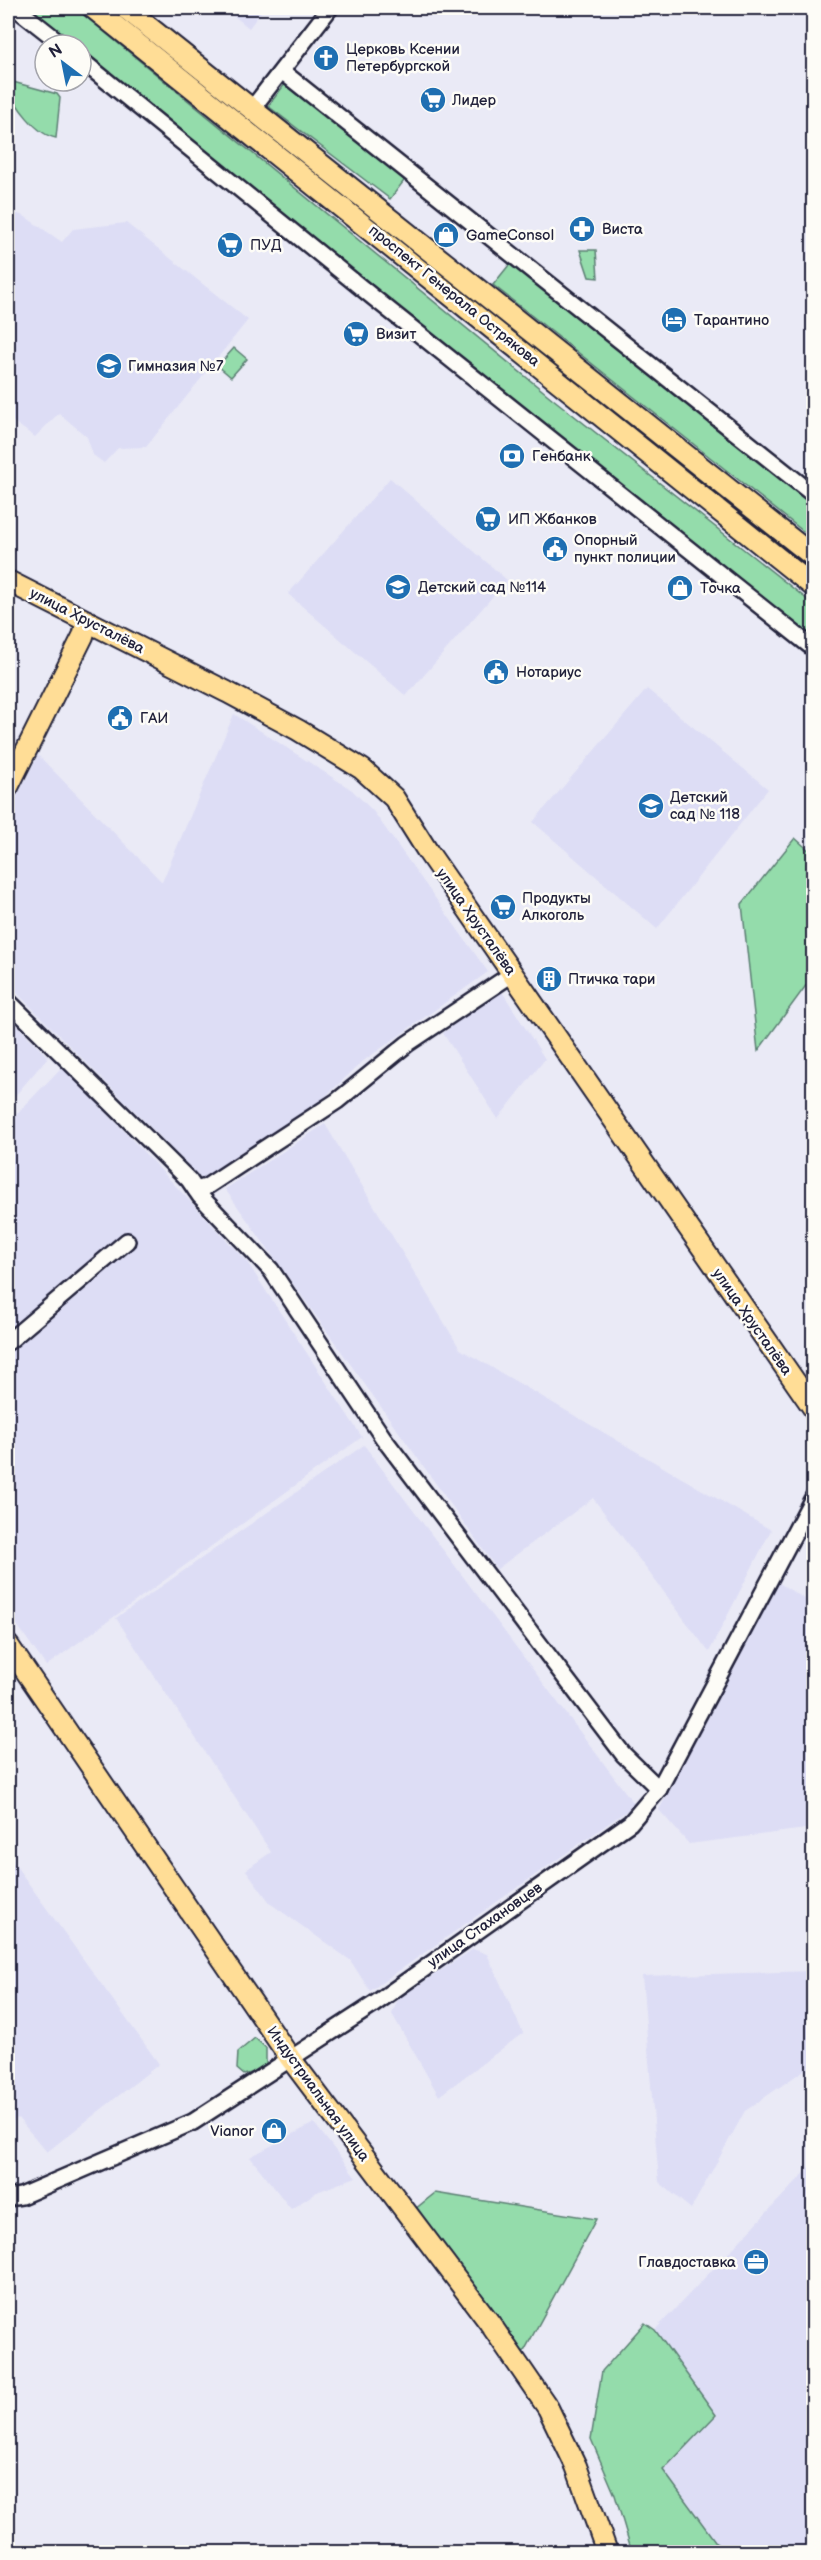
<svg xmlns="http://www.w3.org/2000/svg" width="821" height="2560" font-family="'Balsamiq Sans',sans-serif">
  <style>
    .built { fill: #ddddf5 }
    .green { fill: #94dcab; stroke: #5b7f73; stroke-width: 1.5 }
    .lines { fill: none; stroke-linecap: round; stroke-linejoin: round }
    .minor-casing { stroke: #22223b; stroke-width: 20 }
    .major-casing { stroke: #22223b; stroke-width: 24 }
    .minor { stroke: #fdfcf7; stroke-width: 15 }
    .major { stroke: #ffdd96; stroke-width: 20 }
    .labels { text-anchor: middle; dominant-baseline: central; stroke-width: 5; stroke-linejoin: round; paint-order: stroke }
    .poi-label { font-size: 15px; fill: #22223b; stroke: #fdfcf7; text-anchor: start }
    .street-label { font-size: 15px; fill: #22223b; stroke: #fdfcf7 }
  </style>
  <rect width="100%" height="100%" fill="#eaeaf6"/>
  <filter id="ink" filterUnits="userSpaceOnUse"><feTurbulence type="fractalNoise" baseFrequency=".0167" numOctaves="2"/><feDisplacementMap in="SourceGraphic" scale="12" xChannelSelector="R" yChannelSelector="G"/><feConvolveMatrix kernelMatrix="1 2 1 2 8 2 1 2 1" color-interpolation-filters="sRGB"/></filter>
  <g filter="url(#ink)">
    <!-- built -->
    <g class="built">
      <polygon points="224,8 264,8 249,28"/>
      <polygon points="8,211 24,216 62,242 73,229 126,223 248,320 146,447 118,448 104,463 93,455 87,437 59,413 35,437 8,418"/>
      <polygon points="390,478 507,580 406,696 288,594"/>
      <polygon points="647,689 768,789 657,929 533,822"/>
      <polygon points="234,714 352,790 373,811 488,972 362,1062 314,1107 206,1183 8,984 8,814 38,755 162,882"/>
      <polygon points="501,990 545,1059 498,1119 443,1033"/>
      <polygon points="8,1016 48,1057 8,1104"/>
      <polygon points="63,1066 247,1262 362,1437 46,1666 8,1612 8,1123"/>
      <polygon points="325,1124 460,1349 771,1530 709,1652 593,1498 497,1569 225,1189"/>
      <polygon points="364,1445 635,1805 370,1991 350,1960 271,1904 246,1870 271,1852 116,1618"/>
      <polygon points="774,1580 813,1604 813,1828 689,1844 659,1810"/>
      <polygon points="8,1855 159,2064 47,2152 18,2118 8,2124"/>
      <polygon points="473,1949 487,1954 523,2033 439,2096 392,2014 398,1999"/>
      <polygon points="813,1971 813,2064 745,2111 691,2209 659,2182 642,1976"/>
      <polygon points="314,2123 356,2177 317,2192 291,2209 250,2157"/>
      <polygon points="813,2164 813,2552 723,2552 663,2470 716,2415 655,2330"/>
    </g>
    <!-- green -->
    <g class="green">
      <polygon points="29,8 75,8 553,399 813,604 813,642 185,138 81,51 81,45 74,45"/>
      <path d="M13,82L57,94L60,98L56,138C37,135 14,105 9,87Z"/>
      <polygon points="285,84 407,177 390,199 268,106"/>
      <polygon points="580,250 596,250 598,278 589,277"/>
      <polygon points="513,260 813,503 813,539 493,285"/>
      <polygon points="234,348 247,359 231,377 218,366"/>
      <polygon points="795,838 813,854 813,976 758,1051 742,904"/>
      <polygon points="255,2038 266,2048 266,2064 261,2070 244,2075 237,2069 238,2052"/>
      <polygon points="435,2193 596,2219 522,2355 414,2210"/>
      <polygon points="645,2323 655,2330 716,2415 663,2470 723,2552 632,2552 615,2495 591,2439 602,2371"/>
    </g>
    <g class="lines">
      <!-- minor casing -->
      <g class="minor-casing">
        <g id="minor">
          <polyline points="16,8 63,45"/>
          <polyline points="81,60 374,298 814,649"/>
          <polyline points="283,72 814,495"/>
          <polyline points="251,110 330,8"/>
          <polyline points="8,1001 189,1180 200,1196 271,1270 384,1439 623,1754 659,1789"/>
          <polyline points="196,1190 206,1187 337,1101 407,1044 512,974"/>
          <polyline points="8,1342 127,1241"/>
          <polyline points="8,2198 21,2196 193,2122 373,2005 630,1823 659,1789 814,1496"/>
        </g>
      </g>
      <!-- major casing -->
      <g class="major-casing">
        <g id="major">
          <polyline points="93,8 814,587"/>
          <polyline points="125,8 814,557"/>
          <polyline points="8,581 227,692 298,730 362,769 394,798 428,852 814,1409"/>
          <polyline points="8,787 83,636 87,621"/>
          <polyline points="8,1645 290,2058 489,2322 548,2408 576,2466 607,2552"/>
        </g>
      </g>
      <!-- minor -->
      <use href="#minor" class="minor"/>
      <!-- major -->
      <use href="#major" class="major"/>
    </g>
  </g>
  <!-- icons -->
  <defs>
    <g id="church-disc" transform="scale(1.35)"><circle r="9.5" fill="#1f6fb2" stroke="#fdfcf7"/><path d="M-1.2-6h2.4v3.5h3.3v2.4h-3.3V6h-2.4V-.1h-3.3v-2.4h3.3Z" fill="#fff"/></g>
    <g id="supermarket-disc" transform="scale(1.35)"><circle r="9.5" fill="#1f6fb2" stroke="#fdfcf7"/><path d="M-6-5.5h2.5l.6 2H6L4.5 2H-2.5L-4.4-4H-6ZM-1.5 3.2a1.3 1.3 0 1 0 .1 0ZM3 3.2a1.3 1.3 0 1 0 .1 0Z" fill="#fff"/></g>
    <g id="pharmacy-disc" transform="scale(1.35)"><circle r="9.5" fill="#1f6fb2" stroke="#fdfcf7"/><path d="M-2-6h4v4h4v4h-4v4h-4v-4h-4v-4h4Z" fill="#fff"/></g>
    <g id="shop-disc" transform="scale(1.35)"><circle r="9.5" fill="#1f6fb2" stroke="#fdfcf7"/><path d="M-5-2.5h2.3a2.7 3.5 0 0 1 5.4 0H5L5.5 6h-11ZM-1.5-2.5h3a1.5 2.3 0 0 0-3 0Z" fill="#fff"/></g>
    <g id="hotel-disc" transform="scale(1.35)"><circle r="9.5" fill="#1f6fb2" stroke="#fdfcf7"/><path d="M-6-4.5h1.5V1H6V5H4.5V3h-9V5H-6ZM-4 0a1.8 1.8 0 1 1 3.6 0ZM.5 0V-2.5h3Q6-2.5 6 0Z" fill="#fff"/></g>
    <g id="school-disc" transform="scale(1.35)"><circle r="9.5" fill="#1f6fb2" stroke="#fdfcf7"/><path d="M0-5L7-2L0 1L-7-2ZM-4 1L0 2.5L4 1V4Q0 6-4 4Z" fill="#fff"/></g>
    <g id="bank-disc" transform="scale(1.35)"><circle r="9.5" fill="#1f6fb2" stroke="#fdfcf7"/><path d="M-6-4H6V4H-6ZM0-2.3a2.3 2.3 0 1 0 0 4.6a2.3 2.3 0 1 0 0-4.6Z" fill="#fff"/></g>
    <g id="civic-disc" transform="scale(1.35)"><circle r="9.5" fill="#1f6fb2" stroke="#fdfcf7"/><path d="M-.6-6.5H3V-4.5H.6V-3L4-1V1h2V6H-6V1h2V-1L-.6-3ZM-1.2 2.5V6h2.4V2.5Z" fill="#fff"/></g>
    <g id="building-disc" transform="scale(1.35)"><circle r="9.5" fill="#1f6fb2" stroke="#fdfcf7"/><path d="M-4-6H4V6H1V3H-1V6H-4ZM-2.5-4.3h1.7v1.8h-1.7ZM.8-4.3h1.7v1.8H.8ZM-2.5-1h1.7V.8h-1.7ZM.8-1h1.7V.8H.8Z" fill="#fff"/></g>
    <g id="office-disc" transform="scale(1.35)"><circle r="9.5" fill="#1f6fb2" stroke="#fdfcf7"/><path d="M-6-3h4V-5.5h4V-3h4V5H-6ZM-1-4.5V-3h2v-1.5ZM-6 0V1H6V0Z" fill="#fff"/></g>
  </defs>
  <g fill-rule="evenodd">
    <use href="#church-disc" x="326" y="58"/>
    <use href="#supermarket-disc" x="433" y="100"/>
    <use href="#pharmacy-disc" x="582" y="229"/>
    <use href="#shop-disc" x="446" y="235"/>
    <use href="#supermarket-disc" x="230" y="245"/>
    <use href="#hotel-disc" x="674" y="320"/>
    <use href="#supermarket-disc" x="356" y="334"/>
    <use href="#school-disc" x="109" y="366"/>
    <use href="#bank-disc" x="512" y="456"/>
    <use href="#supermarket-disc" x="488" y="519"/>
    <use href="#civic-disc" x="555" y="549"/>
    <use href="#school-disc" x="398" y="587"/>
    <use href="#shop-disc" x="680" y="588"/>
    <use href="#civic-disc" x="496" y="672"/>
    <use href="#civic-disc" x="120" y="718"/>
    <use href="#school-disc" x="651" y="806"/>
    <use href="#supermarket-disc" x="503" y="907"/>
    <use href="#building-disc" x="549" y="979"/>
    <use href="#shop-disc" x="274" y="2131"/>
    <use href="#office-disc" x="756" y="2262"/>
  </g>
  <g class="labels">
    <!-- poi labels -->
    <g class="poi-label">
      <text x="346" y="49">Церковь Ксении<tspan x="346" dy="17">Петербургской</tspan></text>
      <text x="452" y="100">Лидер</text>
      <text x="602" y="229">Виста</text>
      <text x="466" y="235">GameConsol</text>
      <text x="250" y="245">ПУД</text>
      <text x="694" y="320">Тарантино</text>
      <text x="376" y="334">Визит</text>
      <text x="128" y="366">Гимназия №7</text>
      <text x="532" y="456">Генбанк</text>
      <text x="508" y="519">ИП Жбанков</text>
      <text x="574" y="540">Опорный<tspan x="574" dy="17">пункт полиции</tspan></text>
      <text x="418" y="587">Детский сад №114</text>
      <text x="700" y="588">Точка</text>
      <text x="516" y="672">Нотариус</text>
      <text x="140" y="718">ГАИ</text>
      <text x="670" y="797">Детский<tspan x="670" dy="17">сад № 118</tspan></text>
      <text x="522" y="898">Продукты<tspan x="522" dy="17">Алкоголь</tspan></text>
      <text x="568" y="979">Птичка тари</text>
      <text x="254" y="2131" text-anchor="end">Vianor</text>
      <text x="736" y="2262" text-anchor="end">Главдоставка</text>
    </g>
    <!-- street labels -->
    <g class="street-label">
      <text transform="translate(454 296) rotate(39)">проспект Генерала Острякова</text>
      <text transform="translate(87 621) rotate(27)">улица Хрусталёва</text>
      <text transform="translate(476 922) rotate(55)">улица Хрусталёва</text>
      <text transform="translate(752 1322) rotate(55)">улица Хрусталёва</text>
      <text transform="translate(485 1925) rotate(-35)">улица Стахановцев</text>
      <text transform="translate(318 2094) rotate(54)">Индустриальная улица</text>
    </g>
  </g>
  <!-- margin -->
  <rect width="821" height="2560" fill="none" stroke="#fdfcf7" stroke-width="30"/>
  <rect x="15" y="15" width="791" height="2530" fill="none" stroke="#22223b" stroke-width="2" filter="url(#ink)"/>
  <!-- north arrow -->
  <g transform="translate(63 63) rotate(328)"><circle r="28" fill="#fdfcf7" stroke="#a5a5ac" stroke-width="1.5"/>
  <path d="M0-4.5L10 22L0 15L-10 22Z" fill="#1f6fb2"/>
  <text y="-9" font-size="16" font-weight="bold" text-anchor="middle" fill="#22223b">N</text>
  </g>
</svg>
